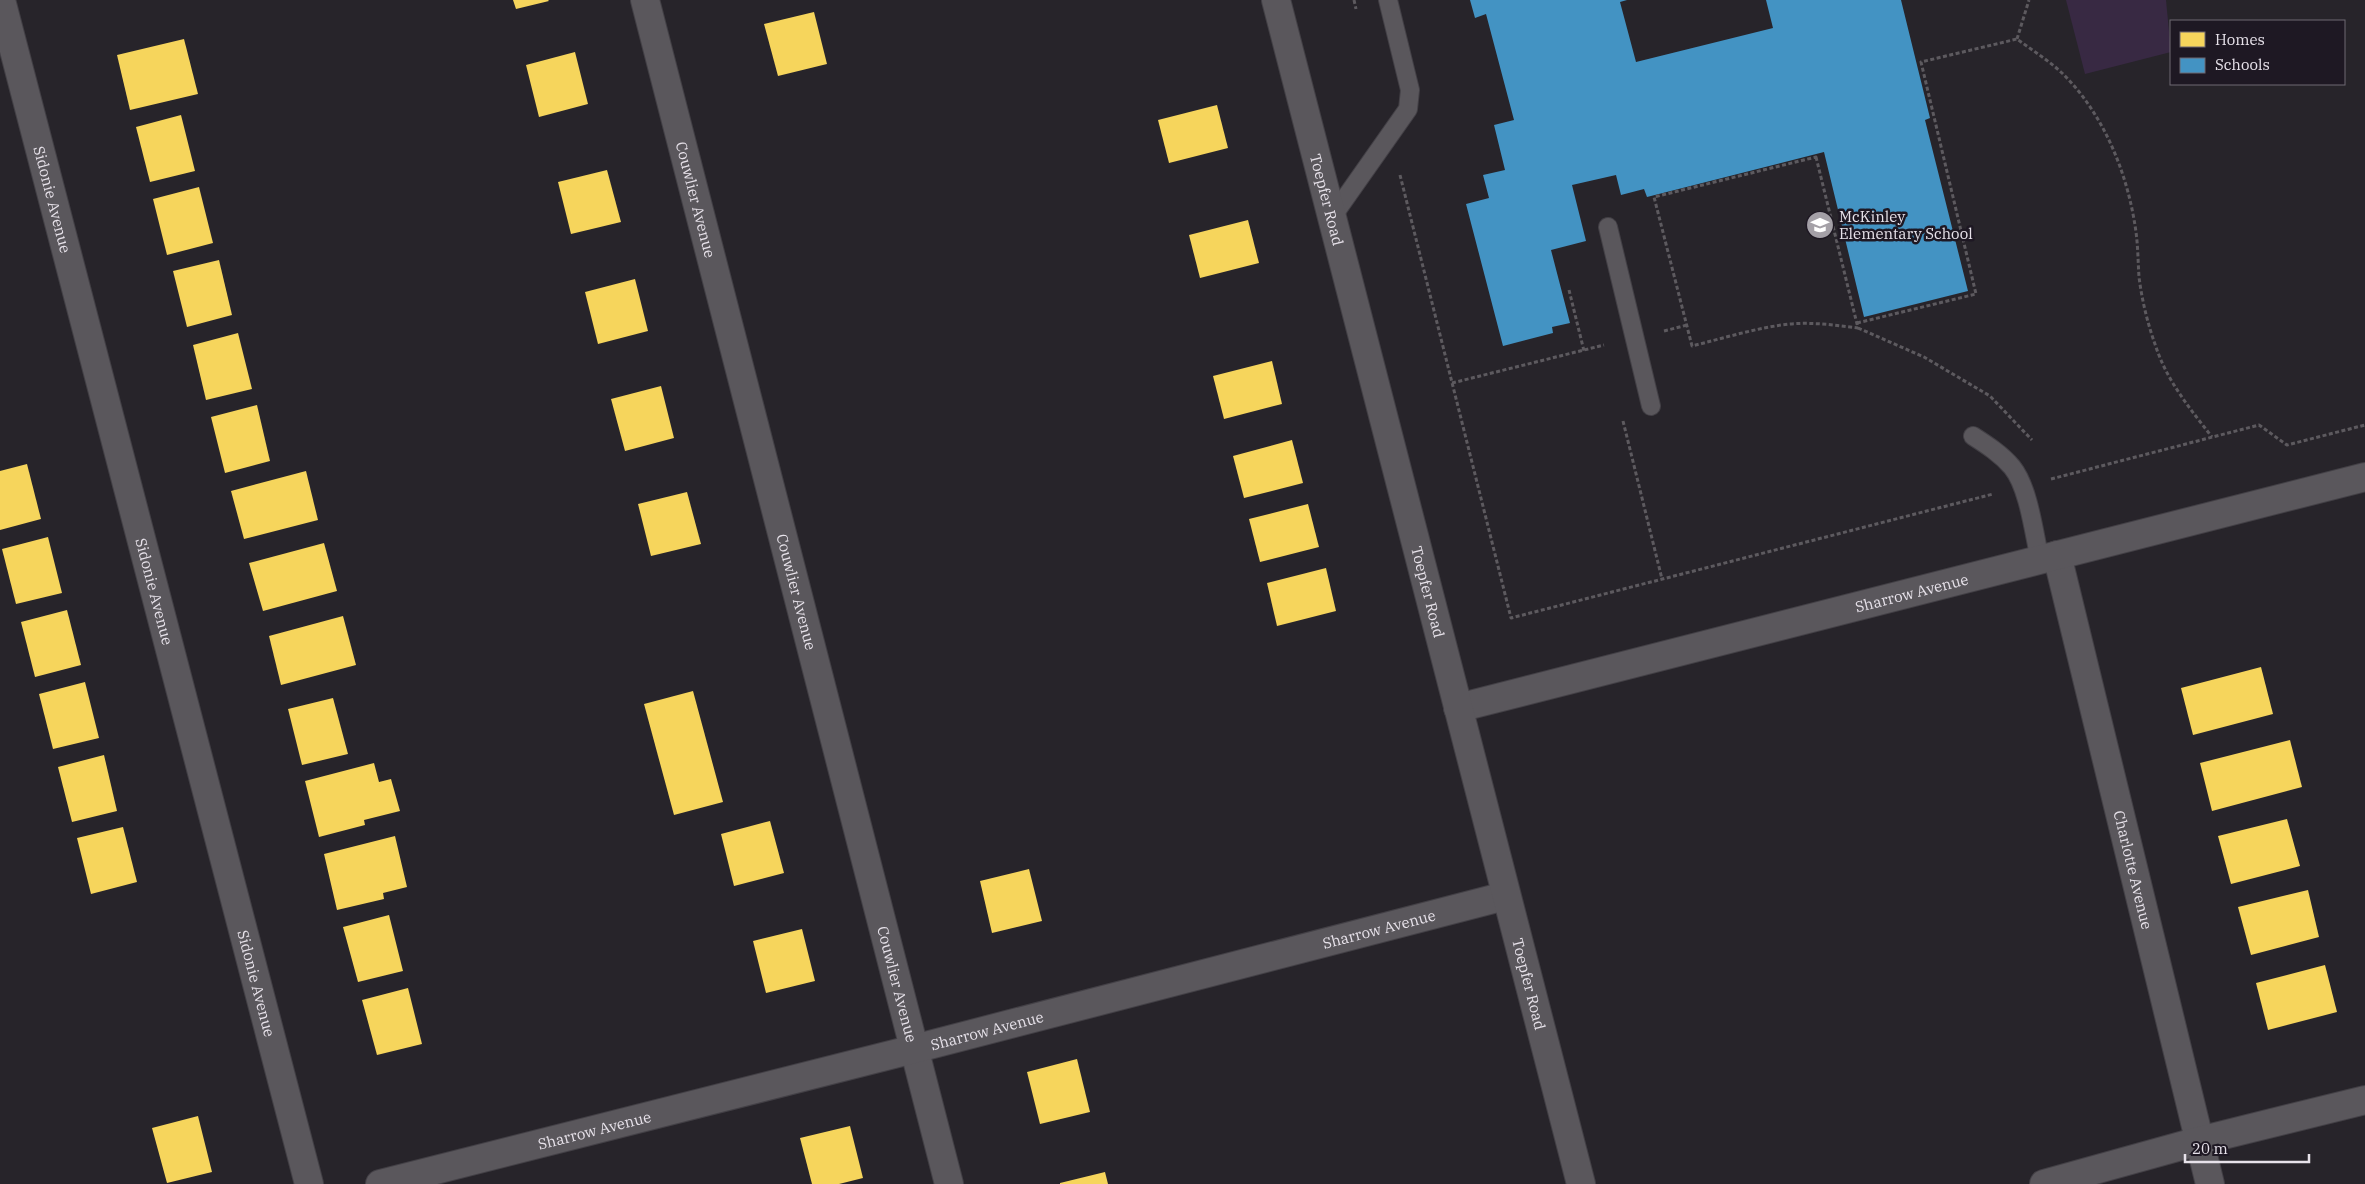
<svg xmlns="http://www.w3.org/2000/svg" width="2365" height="1184" font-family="'IBM Plex Serif',serif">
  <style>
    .green { fill: #382943 }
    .homes { fill: #f6d55c }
    .schools { fill: #4393c3 }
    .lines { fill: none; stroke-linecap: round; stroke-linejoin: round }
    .service-casing { stroke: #434046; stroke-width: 20 }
    .minor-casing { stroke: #434046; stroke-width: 30 }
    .tertiary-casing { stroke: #434046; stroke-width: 30 }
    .path { stroke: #5d5a5f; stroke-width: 3; stroke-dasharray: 4 2.5; stroke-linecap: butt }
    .service { stroke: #5a575c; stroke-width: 18 }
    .minor { stroke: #5a575c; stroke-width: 28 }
    .tertiary { stroke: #5a575c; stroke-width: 28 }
    .labels { text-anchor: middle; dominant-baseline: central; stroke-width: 5; stroke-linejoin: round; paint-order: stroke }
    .street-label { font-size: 15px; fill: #e7e2ea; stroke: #1e1823 }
    .poi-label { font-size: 15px; fill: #e7e2ea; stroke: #1e1823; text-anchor: start }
  </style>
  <rect width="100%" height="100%" fill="#27242a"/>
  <!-- green -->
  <polygon class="green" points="2066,0 2166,0 2171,52 2085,74"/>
  <!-- homes -->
  <g class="homes">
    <polygon points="513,0 548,0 549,1 516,9"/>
    <polygon points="814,12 827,64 778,76 764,24"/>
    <polygon points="184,39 198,94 130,110 117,55"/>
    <polygon points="575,52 588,104 539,117 526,65"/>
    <polygon points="1217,105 1228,148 1169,163 1158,120"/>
    <polygon points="181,115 195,171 150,182 136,127"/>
    <polygon points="607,170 621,222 571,234 558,182"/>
    <polygon points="199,187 213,243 167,255 153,199"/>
    <polygon points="1248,220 1259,263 1200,278 1189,235"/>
    <polygon points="219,260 232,315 187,327 173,271"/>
    <polygon points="635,279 648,331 598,344 585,292"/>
    <polygon points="238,333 252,389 206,400 193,345"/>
    <polygon points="1272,361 1282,404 1224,419 1213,376"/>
    <polygon points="661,386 674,438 625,451 611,399"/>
    <polygon points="257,405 270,461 225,473 211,417"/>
    <polygon points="1292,440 1303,483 1244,498 1233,456"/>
    <polygon points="27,464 41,519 0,530 0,471"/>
    <polygon points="306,471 318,520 244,539 231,491"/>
    <polygon points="687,492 701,544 651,556 638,504"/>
    <polygon points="1308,504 1319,547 1260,562 1249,519"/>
    <polygon points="48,537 62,593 16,604 2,549"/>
    <polygon points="324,543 337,591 263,611 249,563"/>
    <polygon points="1326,568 1336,611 1277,626 1267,583"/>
    <polygon points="67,610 81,665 35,677 21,622"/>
    <polygon points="343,616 356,665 281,685 269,636"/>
    <polygon points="2261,667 2273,714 2193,735 2181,688"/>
    <polygon points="85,682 99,738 53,749 39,694"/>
    <polygon points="693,691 723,802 674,815 644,704"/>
    <polygon points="333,698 348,754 302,765 288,709"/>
    <polygon points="2290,740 2302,787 2212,811 2200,763"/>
    <polygon points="104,755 117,811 72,822 58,767"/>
    <polygon points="374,763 379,782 391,779 400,811 364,820 365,825 319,837 305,781"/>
    <polygon points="2287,819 2300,866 2231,884 2218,836"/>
    <polygon points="770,821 784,873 734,886 721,834"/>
    <polygon points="123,827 137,882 91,894 77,838"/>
    <polygon points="395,836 407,887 383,893 384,899 337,910 324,854"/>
    <polygon points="1029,869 1042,921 992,933 980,881"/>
    <polygon points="2308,890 2319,937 2251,955 2238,907"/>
    <polygon points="389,915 403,971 358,982 343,927"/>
    <polygon points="802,929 815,981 766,993 753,941"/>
    <polygon points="2325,965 2337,1012 2268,1030 2256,983"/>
    <polygon points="408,988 422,1044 377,1055 362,1000"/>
    <polygon points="1077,1059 1090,1112 1040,1124 1027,1072"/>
    <polygon points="198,1116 212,1172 167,1183 152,1128"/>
    <polygon points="850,1126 863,1178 839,1184 812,1184 800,1138"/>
    <polygon points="1105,1172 1108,1184 1060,1184 1060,1183"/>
  </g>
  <!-- schools -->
  <polygon class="schools" points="1470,0 1627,0 1620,2 1636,62 1773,28 1766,0 1901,0 1930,118 1925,120 1968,291 1864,317 1824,152 1647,197 1644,189 1621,195 1616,175 1572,185 1586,241 1551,250 1570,323 1552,327 1553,333 1503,346 1466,204 1489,198 1483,175 1505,170 1494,125 1514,120 1486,14 1475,18"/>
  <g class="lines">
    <!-- service casing -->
    <g class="service-casing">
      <g id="service">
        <polyline points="1332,217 1408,109 1410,90 1388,0"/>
        <polyline points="1608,227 1651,406"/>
        <path d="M1973,436C1987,445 2001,454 2012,467C2029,488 2034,534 2040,560"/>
      </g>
    </g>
    <!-- minor casing -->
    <g class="minor-casing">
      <g id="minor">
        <path id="s1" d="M1,0L309,1184"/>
        <path id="s2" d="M645,0L949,1184"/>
        <path id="s3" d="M2057,555L2210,1184"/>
        <path id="s4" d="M1458,708L2365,477"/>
        <path id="s5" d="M380,1184L914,1049L1505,896"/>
        <polyline points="2044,1184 2199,1141 2365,1100"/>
      </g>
    </g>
    <!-- tertiary casing -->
    <g class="tertiary-casing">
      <g id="tertiary">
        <path id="s6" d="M1276,0L1581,1184"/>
      </g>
    </g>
    <!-- path -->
    <g class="path">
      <polyline points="1354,0 1356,9"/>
      <polyline points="2017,39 2029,0"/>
      <path d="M1816,157L1858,328C1835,325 1812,322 1789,324C1756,328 1724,338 1692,346L1654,197Z"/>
      <polyline points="1400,175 1511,618 1993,494"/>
      <polyline points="1569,290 1584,351"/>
      <path d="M1857,323L1976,294L1921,62L2017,39C2032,50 2048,60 2062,73C2104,114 2128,174 2136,232C2138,247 2138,262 2139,277C2142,301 2148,325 2156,347C2167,381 2191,410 2212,437"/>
      <polyline points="1858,328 1924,357 1990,396 2032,440"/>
      <polyline points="1664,331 1687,325"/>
      <polyline points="1452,383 1604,345"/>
      <polyline points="1623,421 1662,579"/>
      <polyline points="2051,479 2259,425 2287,445 2365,425"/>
    </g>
    <!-- service -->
    <use href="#service" class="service"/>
    <!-- minor -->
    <use href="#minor" class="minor"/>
    <!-- tertiary -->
    <use href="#tertiary" class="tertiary"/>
  </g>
  <!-- icons -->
  <defs>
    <g id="school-disc" transform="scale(1.4375)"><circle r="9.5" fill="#a4a0a7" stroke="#1e1823"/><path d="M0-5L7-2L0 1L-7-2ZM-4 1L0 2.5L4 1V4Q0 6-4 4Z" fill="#fff"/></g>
  </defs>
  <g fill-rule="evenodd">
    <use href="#school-disc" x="1820" y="225"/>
  </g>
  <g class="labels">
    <!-- street labels -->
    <g class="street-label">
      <text stroke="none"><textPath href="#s1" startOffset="206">Sidonie Avenue</textPath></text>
      <text stroke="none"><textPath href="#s2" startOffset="206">Couwlier Avenue</textPath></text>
      <text stroke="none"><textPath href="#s6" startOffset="206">Toepfer Road</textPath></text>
      <text stroke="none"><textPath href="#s1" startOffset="611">Sidonie Avenue</textPath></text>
      <text stroke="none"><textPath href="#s2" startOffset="611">Couwlier Avenue</textPath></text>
      <text stroke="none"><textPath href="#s6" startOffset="611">Toepfer Road</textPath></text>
      <text stroke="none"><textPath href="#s4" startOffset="468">Sharrow Avenue</textPath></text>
      <text stroke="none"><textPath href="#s3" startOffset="324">Charlotte Avenue</textPath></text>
      <text stroke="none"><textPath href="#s5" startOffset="1031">Sharrow Avenue</textPath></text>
      <text stroke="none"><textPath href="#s1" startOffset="1016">Sidonie Avenue</textPath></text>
      <text stroke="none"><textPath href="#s2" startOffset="1016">Couwlier Avenue</textPath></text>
      <text stroke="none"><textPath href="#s6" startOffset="1016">Toepfer Road</textPath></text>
      <text stroke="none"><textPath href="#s5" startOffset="626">Sharrow Avenue</textPath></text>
      <text stroke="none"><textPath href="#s5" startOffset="221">Sharrow Avenue</textPath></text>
    </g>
    <!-- poi labels -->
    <g class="poi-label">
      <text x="1839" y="216">McKinley<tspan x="1839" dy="17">Elementary School</tspan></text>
    </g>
  </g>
  <!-- legend -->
  <rect x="2170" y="20" width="175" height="65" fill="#1e1823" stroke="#6e6973"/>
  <rect x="2180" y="32" width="25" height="15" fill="#f6d55c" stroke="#6e6973"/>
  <text x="2215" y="45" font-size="15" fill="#e7e2ea">Homes</text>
  <rect x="2180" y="58" width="25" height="15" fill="#4393c3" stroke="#6e6973"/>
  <text x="2215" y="70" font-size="15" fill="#e7e2ea">Schools</text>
  <!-- scale -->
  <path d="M2185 1154v8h124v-8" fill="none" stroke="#e7e2ea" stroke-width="2.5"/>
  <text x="2192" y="1154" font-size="15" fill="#e7e2ea" stroke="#1e1823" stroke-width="4" paint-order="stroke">20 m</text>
</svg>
